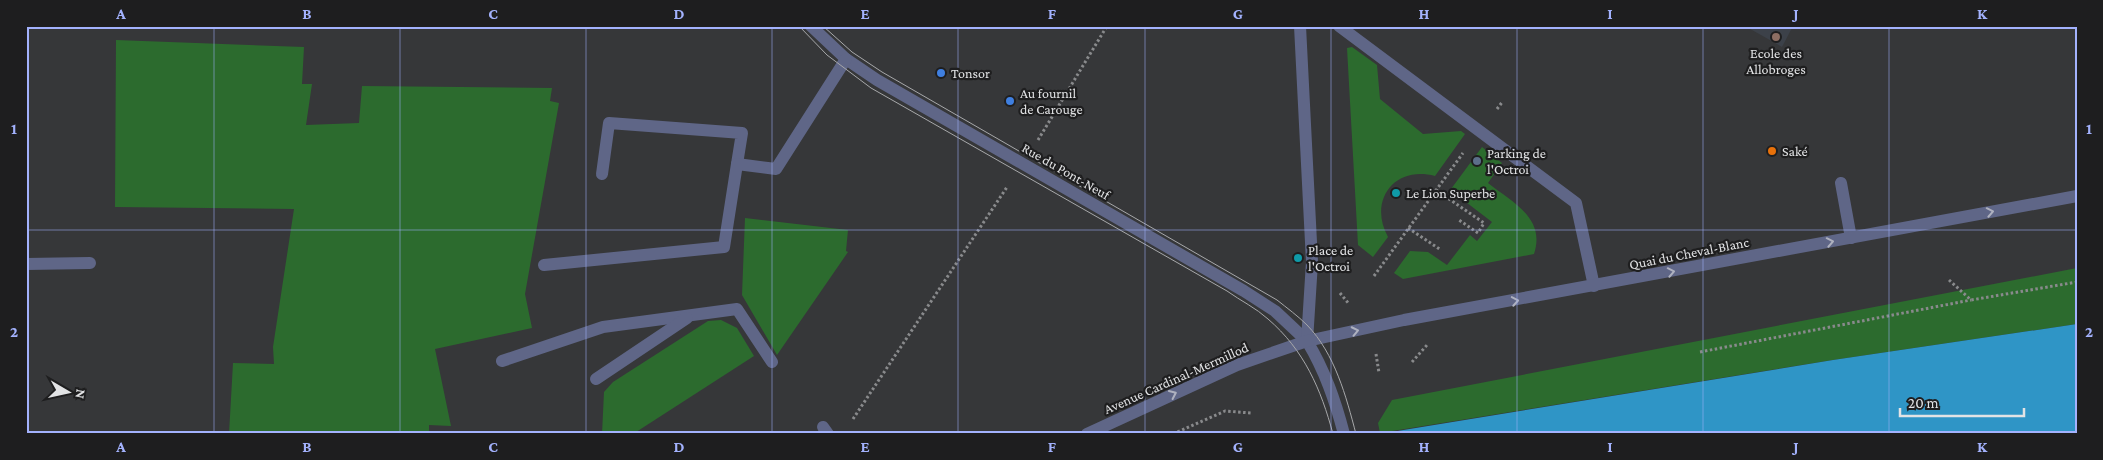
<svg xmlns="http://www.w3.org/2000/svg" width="2103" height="460" font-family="'Crimson Pro',serif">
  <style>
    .built { fill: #3c4149 }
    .green { fill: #2c6b2e }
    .water { fill: #2f95c6 }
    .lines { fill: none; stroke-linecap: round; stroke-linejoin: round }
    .path { stroke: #898a8c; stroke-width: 3; stroke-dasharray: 2.5 2.5; stroke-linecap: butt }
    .service { stroke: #5f6687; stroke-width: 12 }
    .tertiary { stroke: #5f6687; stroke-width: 12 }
    .tram { stroke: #a7a8aa; stroke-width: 1 }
    .oneway { stroke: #aeb1bf }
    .grid { fill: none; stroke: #a3b2fd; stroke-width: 1; stroke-opacity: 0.55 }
    .education-dot { fill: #8d6e63; stroke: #1e1e1f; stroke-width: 2 }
    .shop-dot { fill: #3f7fe0; stroke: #1e1e1f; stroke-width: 2 }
    .food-dot { fill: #e8710a; stroke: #1e1e1f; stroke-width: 2 }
    .service-dot { fill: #5c6f8a; stroke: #1e1e1f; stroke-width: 2 }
    .culture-dot { fill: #0f9aa8; stroke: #1e1e1f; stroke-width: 2 }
    .labels { text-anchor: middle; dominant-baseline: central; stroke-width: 4.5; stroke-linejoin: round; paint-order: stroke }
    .poi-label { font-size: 14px; fill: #e2e3e5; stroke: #1e1e1f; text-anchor: start }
    .street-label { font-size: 14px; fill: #e2e3e5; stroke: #1e1e1f }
    .neatline { fill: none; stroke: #a3b2fd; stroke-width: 2 }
    .grid-label { font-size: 16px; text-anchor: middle; font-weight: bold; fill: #a3b2fd }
  </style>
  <rect width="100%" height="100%" fill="#363739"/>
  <!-- built -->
  <polygon class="built" points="1745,26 1793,26 1782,47"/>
  <!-- green -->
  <g class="green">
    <polygon points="116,40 304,47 302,84 312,84 306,125 359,123 362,86 552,88 550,101 559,103 525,294 532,328 435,349 451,426 429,425 429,434 229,434 233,363 274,364 273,347 294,209 115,207"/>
    <path d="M1352,47L1377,65L1380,99L1423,134L1461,131L1465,134L1435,176C1394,165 1368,201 1388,237L1373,257L1358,245L1347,48Z"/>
    <path d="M1482,147L1502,163L1488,183C1512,202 1546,218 1534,254L1403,279L1394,273L1410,251L1428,252L1447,265L1470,235L1477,241L1492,222L1454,193L1451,189Z"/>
    <polygon points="745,218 848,230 846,251 848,252 777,355 742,295"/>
    <polygon points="2077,268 2077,324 1833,360 1380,433 1378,423 1392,400"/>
    <polygon points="721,320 737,328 754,356 633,434 602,434 604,392 613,382 708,321"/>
  </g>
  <!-- water -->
  <polygon class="water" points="2077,324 2077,434 1379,434 1833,360"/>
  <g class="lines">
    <!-- path -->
    <g class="path">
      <polyline points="1497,109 1503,101"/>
      <polyline points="1038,140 1107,26"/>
      <polyline points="1436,190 1484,223 1478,233 1459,220"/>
      <polyline points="1408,228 1441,250"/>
      <polyline points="1374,276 1463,153"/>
      <polyline points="1949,280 1971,300 2077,282"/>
      <polyline points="1340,293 1349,304"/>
      <polyline points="1700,352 1971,300"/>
      <polyline points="1376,354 1379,373"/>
      <polyline points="1412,362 1427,345"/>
      <polyline points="853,419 1007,187"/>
      <polyline points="1173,434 1225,411 1251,413"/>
    </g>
    <!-- service -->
    <g class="service">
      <polyline points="811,26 846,59 877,80 1244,291 1275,311 1307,341"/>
      <polyline points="1339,26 1576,203 1594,286"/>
      <polyline points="602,174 609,123 742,133 737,164"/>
      <polyline points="1841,183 1851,238"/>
      <polyline points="26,264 90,263"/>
      <polyline points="544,265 724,247 737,164 776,169 846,59"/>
      <polyline points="502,361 603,327 737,309 772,362"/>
      <polyline points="596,379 687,318"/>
      <polyline points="823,427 828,434"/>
    </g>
    <!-- tertiary -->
    <g class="tertiary">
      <polyline points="1300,26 1312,262 1307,341"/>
      <path d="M1307,341C1325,371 1335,400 1344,434"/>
      <polyline points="1087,434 1237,365 1307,341 1404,320 2077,196"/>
    </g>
    <!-- tram -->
    <g class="tram">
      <path d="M799,26L827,55L871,88L1227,291C1241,301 1256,308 1268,319C1304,350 1321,389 1333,434"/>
      <path d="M823,26L852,52L882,72L1277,300C1287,308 1298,316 1307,325C1335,354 1346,396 1356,434"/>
    </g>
  </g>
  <!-- one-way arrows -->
  <defs><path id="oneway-chevron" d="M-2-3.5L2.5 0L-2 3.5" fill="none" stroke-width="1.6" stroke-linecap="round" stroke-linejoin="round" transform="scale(1.25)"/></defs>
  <g class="oneway">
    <use href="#oneway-chevron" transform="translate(1990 212) rotate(-11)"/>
    <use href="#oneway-chevron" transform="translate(1830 242) rotate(-11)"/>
    <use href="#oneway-chevron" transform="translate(1671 272) rotate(-11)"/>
    <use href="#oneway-chevron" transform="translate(1515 301) rotate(-10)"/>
    <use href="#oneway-chevron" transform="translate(1355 331) rotate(-12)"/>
    <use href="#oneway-chevron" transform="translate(1173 394) rotate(-25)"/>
  </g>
  <!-- grid -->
  <path class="grid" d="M214,26V434M400,26V434M586,26V434M772,26V434M958,26V434M1145,26V434M1331,26V434M1517,26V434M1703,26V434M1889,26V434M26,230H2077"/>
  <!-- markers -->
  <circle class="education-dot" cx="1776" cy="37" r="5"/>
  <g class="shop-dot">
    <circle cx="941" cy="73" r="5"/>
    <circle cx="1010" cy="101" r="5"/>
  </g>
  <circle class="food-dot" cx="1772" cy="151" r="5"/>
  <circle class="service-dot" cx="1477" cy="161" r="5"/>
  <g class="culture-dot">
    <circle cx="1396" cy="193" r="5"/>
    <circle cx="1298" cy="258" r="5"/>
  </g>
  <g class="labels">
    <!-- poi labels -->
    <g class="poi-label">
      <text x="1776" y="53" text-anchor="middle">Ecole des<tspan x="1776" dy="16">Allobroges</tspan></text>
      <text x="951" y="73">Tonsor</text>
      <text x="1020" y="93">Au fournil<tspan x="1020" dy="16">de Carouge</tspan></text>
      <text x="1782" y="151">Saké</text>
      <text x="1487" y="153">Parking de<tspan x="1487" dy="16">l'Octroi</tspan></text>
      <text x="1406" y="193">Le Lion Superbe</text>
      <text x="1308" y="250">Place de<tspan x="1308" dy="16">l'Octroi</tspan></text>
    </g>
    <!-- street labels -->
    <g class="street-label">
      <text transform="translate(1066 171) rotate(30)">Rue du Pont-Neuf</text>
      <text transform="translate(1689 253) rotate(-11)">Quai du Cheval-Blanc</text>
      <text transform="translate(1176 378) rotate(-24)">Avenue Cardinal-Mermillod</text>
    </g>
  </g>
  <!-- border -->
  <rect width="2103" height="460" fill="none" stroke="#1e1e1f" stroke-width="55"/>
  <!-- north arrow -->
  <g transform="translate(68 392) rotate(99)" stroke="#1e1e1f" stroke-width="4" paint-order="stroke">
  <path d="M0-4L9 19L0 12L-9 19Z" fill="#e2e3e5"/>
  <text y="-8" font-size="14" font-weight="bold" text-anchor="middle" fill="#e2e3e5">N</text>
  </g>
  <!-- scale -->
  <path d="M1900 408v8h124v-8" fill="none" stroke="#e2e3e5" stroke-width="2.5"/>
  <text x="1908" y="408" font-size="15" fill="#e2e3e5" stroke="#1e1e1f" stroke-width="4" paint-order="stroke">20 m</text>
  <rect x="28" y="28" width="2048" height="404" class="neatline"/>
  <g class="grid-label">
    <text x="121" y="19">A</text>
    <text x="307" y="19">B</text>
    <text x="493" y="19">C</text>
    <text x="679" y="19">D</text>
    <text x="865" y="19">E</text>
    <text x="1052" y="19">F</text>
    <text x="1238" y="19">G</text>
    <text x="1424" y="19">H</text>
    <text x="1610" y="19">I</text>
    <text x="1796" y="19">J</text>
    <text x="1982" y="19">K</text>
    <text x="14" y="134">1</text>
    <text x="2089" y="134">1</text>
    <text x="14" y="337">2</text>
    <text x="2089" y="337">2</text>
    <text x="121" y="452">A</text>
    <text x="307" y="452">B</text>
    <text x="493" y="452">C</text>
    <text x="679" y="452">D</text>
    <text x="865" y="452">E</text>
    <text x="1052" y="452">F</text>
    <text x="1238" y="452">G</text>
    <text x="1424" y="452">H</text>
    <text x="1610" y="452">I</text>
    <text x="1796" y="452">J</text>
    <text x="1982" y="452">K</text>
  </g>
</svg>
